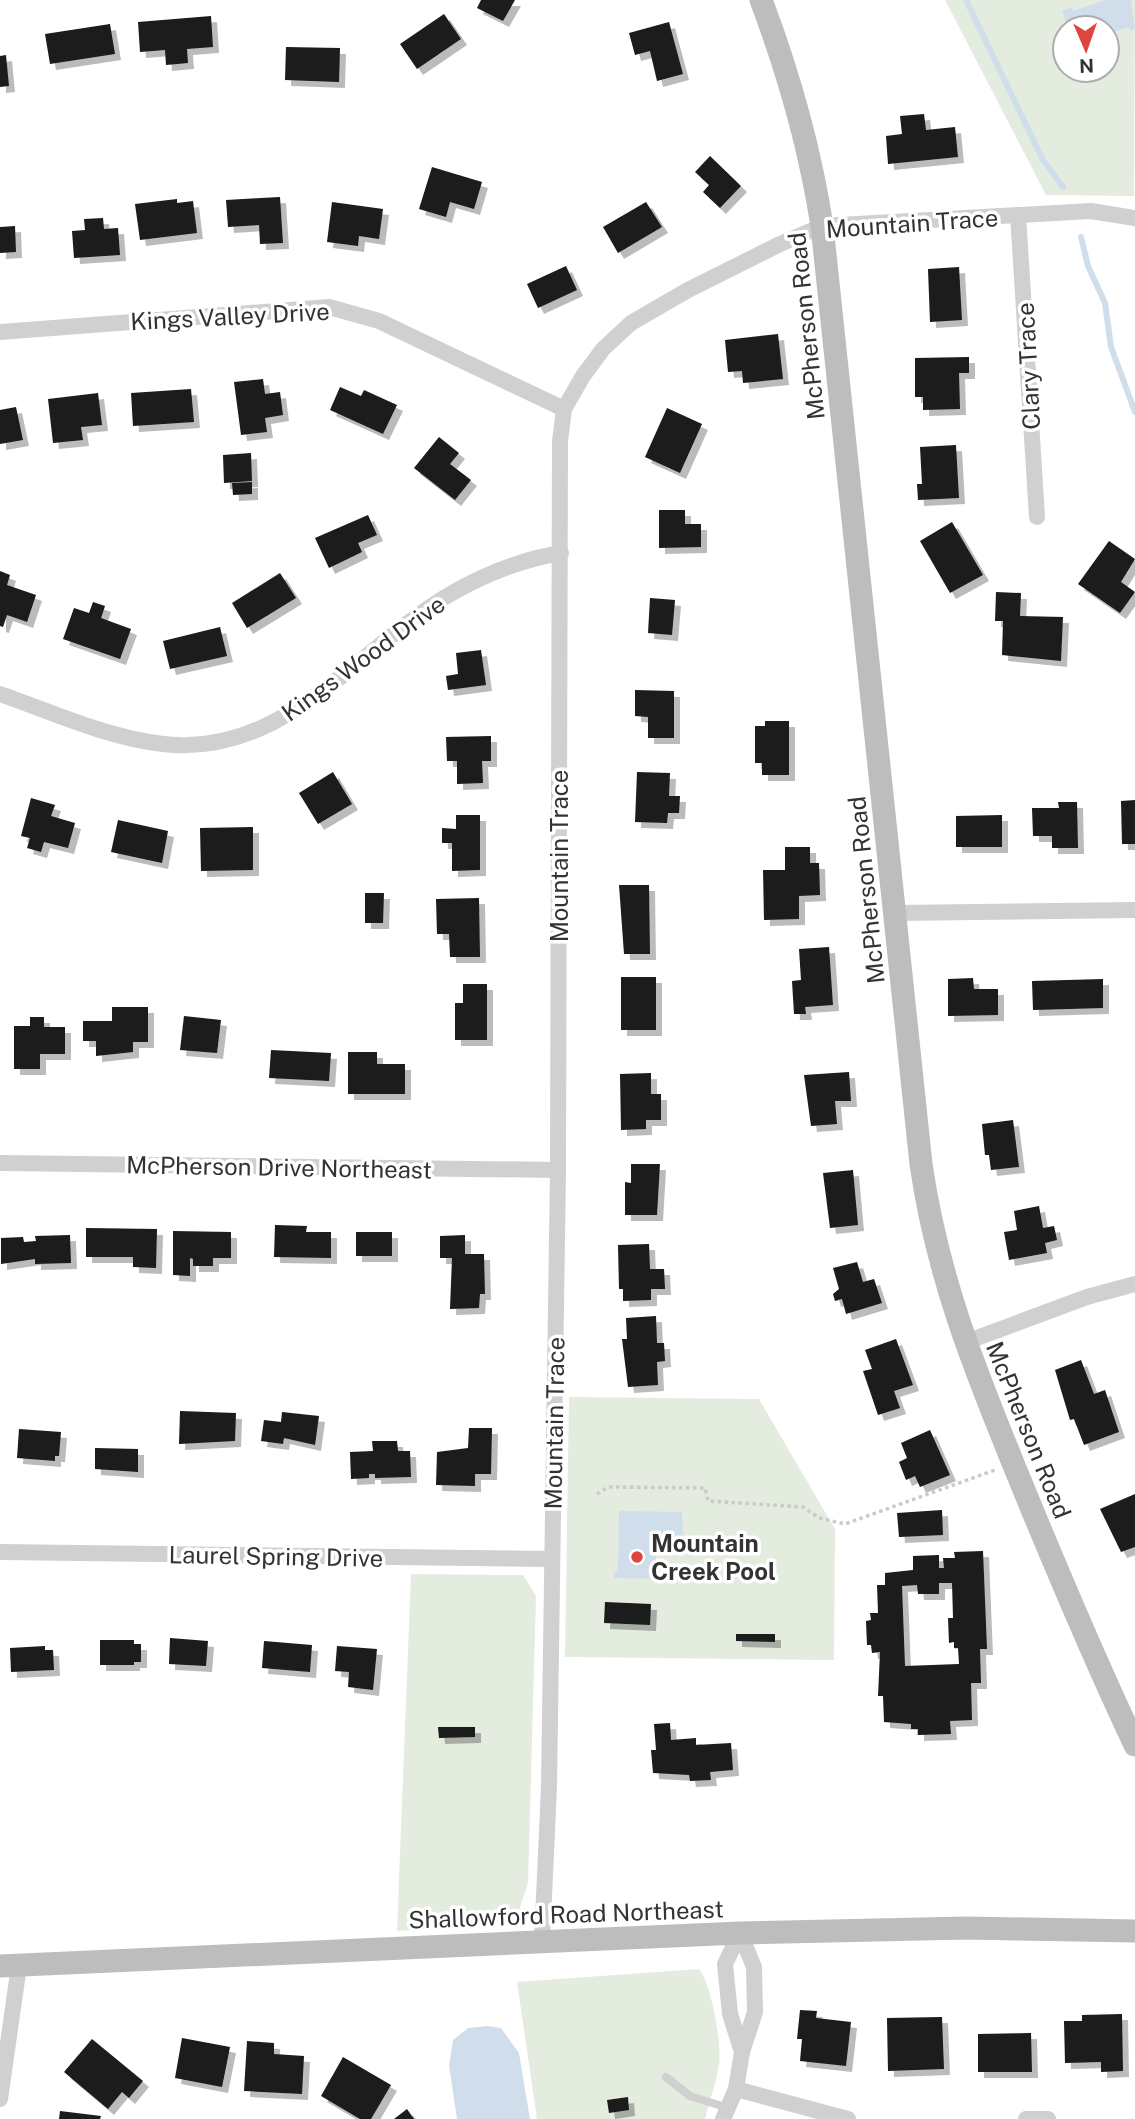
<svg xmlns="http://www.w3.org/2000/svg" width="1135" height="2119" font-family="'Public Sans',sans-serif">
  <style>
    .green { fill: #e4ebdf; fill-rule: evenodd }
    .water { fill: #d0deec }
    .lines { fill: none; stroke-linecap: round; stroke-linejoin: round }
    .stream { stroke: #d0deec; stroke-width: 6 }
    .building { fill: #1a1a1a; fill-rule: evenodd; filter: url(#shadow) }
    .path { stroke: #cacaca; stroke-width: 3.5; stroke-dasharray: 3.5 3.5; stroke-linecap: butt }
    .lane { stroke: #d0d0d0; stroke-width: 8 }
    .street { stroke: #d0d0d0; stroke-width: 16 }
    .secondary { stroke: #bdbdbd; stroke-width: 23 }
    .poi-dot { fill: #df453f; stroke: #fff; stroke-width: 2.5 }
    .labels { text-anchor: middle; dominant-baseline: central; stroke-width: 7; stroke-linejoin: round; paint-order: stroke }
    .street-label { font-size: 24px; fill: #333; stroke: #fff }
    .poi-label { font-size: 24px; font-weight: bold; fill: #333; stroke: #fff; text-anchor: start }
  </style>
  <defs>
    <filter id="shadow"><feDropShadow dx="6" dy="6" stdDeviation="0" flood-color="#0004"/></filter>
  </defs>
  <rect width="100%" height="100%" fill="#fff"/>
  <!-- green -->
  <g class="green">
    <path d="M945,0H1135L1134,196L1046,195ZM1065,28H1107V70H1065Z"/>
    <polygon points="569,1397 759,1399 835,1529 834,1660 565,1657"/>
    <polygon points="411,1574 523,1575 536,1596 528,1883 518,1913 505,1923 397,1931"/>
    <path d="M699,1969C712,1985 722,2044 719,2065C716,2083 710,2101 705,2119H537L517,1982Z"/>
  </g>
  <!-- water -->
  <g class="water">
    <polygon points="1106,0 1131,0 1135,29 1130,31 1129,27 1107,34 1107,28 1068,28 1062,11 1072,7 1073,11"/>
    <polygon points="619,1511 682,1512 683,1535 656,1544 656,1571 660,1571 660,1579 614,1578 614,1572 618,1571"/>
    <polygon points="487,2026 501,2028 519,2053 530,2119 457,2119 449,2066 453,2040 468,2028"/>
  </g>
  <g class="lines">
    <!-- stream -->
    <g class="stream">
      <polyline points="966,0 1043,160 1063,187"/>
      <polyline points="1081,237 1088,266 1105,303 1111,347 1135,412"/>
    </g>
  </g>
  <!-- building -->
  <g class="building">
    <polygon points="481,0 515,0 503,21 477,8"/>
    <polygon points="444,14 461,39 417,69 400,44"/>
    <polygon points="211,16 213,47 187,49 188,63 166,65 165,50 140,52 138,22"/>
    <polygon points="669,22 683,74 657,81 650,51 635,55 629,33"/>
    <polygon points="110,24 115,54 50,64 45,34"/>
    <polygon points="286,47 340,48 339,82 285,80"/>
    <polygon points="6,55 9,86 0,87 0,56"/>
    <polygon points="1073,70 1094,70 1075,77"/>
    <polygon points="924,114 926,130 955,127 958,157 888,164 886,136 902,134 900,116"/>
    <polygon points="710,156 741,186 720,208 703,192 709,185 695,172"/>
    <polygon points="432,167 482,182 474,209 450,202 446,217 419,209"/>
    <polygon points="280,197 283,243 260,244 259,225 228,227 226,200"/>
    <polygon points="177,199 177,203 193,201 197,233 140,240 135,204"/>
    <polygon points="332,202 383,209 379,239 359,236 358,246 327,242"/>
    <polygon points="646,202 662,227 618,253 603,227"/>
    <polygon points="103,218 104,229 118,228 120,255 74,258 72,231 85,230 84,219"/>
    <polygon points="15,226 16,252 0,253 0,227"/>
    <polygon points="566,266 577,290 538,308 527,284"/>
    <polygon points="959,267 962,320 930,322 928,269"/>
    <polygon points="778,334 783,379 743,383 742,371 728,372 725,340"/>
    <polygon points="969,357 969,373 959,373 960,409 923,410 923,397 915,397 915,358"/>
    <polygon points="263,379 265,394 280,392 283,415 265,418 267,432 241,435 234,382"/>
    <polygon points="340,387 361,396 364,390 397,405 383,434 330,410"/>
    <polygon points="191,389 194,422 133,426 131,393"/>
    <polygon points="98,393 102,425 81,427 83,440 53,443 48,399"/>
    <polygon points="16,407 23,440 0,444 0,410"/>
    <polygon points="667,408 702,424 680,473 645,457"/>
    <polygon points="439,437 459,453 450,464 471,480 455,500 414,468"/>
    <polygon points="956,445 959,498 918,500 917,484 922,484 920,447"/>
    <polygon points="251,453 252,481 224,483 223,455"/>
    <polygon points="252,482 252,494 233,495 232,483"/>
    <polygon points="659,510 685,510 685,524 701,524 701,547 659,548"/>
    <polygon points="368,515 377,535 358,543 362,552 329,568 315,538"/>
    <polygon points="952,522 983,575 950,593 920,541"/>
    <polygon points="1109,541 1135,559 1121,582 1135,592 1120,613 1078,584"/>
    <polygon points="0,571 10,575 7,585 36,595 27,622 7,615 3,627 0,626"/>
    <polygon points="280,573 296,598 247,628 232,603"/>
    <polygon points="996,592 1021,593 1020,616 1063,617 1061,661 1002,655 1003,621 995,621"/>
    <polygon points="650,598 675,600 672,635 648,633"/>
    <polygon points="93,602 105,606 101,618 131,629 120,659 63,639 74,608 89,613"/>
    <polygon points="220,627 227,656 170,669 163,641"/>
    <polygon points="481,650 486,685 448,690 446,676 458,674 456,653"/>
    <polygon points="635,690 674,691 674,738 648,738 648,717 635,716"/>
    <polygon points="765,721 789,721 789,775 762,775 762,763 755,763 755,726 765,726"/>
    <polygon points="491,736 491,761 482,761 483,783 457,784 457,761 447,761 446,737"/>
    <polygon points="333,772 352,804 318,824 299,793"/>
    <polygon points="637,772 670,773 669,796 680,796 679,813 668,813 667,823 635,822"/>
    <polygon points="31,798 55,805 51,816 75,823 68,848 44,842 41,852 27,848 30,838 21,836"/>
    <polygon points="1135,800 1135,844 1122,844 1121,801"/>
    <polygon points="1058,802 1077,802 1078,848 1052,848 1052,836 1033,836 1032,808 1059,808"/>
    <polygon points="456,815 480,815 480,870 452,871 452,843 442,843 442,828 456,829"/>
    <polygon points="1002,815 1002,847 956,847 956,816"/>
    <polygon points="118,820 168,831 162,863 111,852"/>
    <polygon points="253,827 253,870 201,871 200,828"/>
    <polygon points="785,847 810,847 810,863 819,863 820,895 799,896 799,919 764,920 763,870 785,870"/>
    <polygon points="619,885 649,885 650,954 624,954"/>
    <polygon points="365,893 384,893 383,923 365,923"/>
    <polygon points="479,898 480,957 450,957 449,934 437,934 436,899"/>
    <polygon points="829,947 833,1005 805,1007 806,1014 794,1014 792,981 801,980 799,949"/>
    <rect x="621" y="977" width="35" height="53"/>
    <polygon points="973,978 974,989 998,989 998,1015 948,1016 948,979"/>
    <polygon points="1103,979 1103,1008 1033,1010 1032,981"/>
    <polygon points="463,984 487,984 487,1040 455,1040 455,1003 463,1003"/>
    <polygon points="112,1007 148,1007 148,1042 133,1042 133,1052 96,1056 96,1041 83,1041 83,1021 112,1021"/>
    <polygon points="184,1016 221,1020 217,1053 180,1050"/>
    <polygon points="30,1017 44,1017 44,1027 65,1027 65,1054 40,1054 40,1069 14,1069 14,1026 30,1026"/>
    <polygon points="271,1050 331,1053 329,1081 269,1078"/>
    <polygon points="348,1052 377,1052 377,1064 405,1064 405,1094 348,1094"/>
    <polygon points="849,1072 851,1101 835,1101 837,1124 811,1126 804,1075"/>
    <polygon points="651,1073 651,1094 661,1094 661,1120 646,1120 646,1129 621,1130 620,1074"/>
    <polygon points="1013,1120 1019,1167 991,1170 989,1155 985,1155 982,1124"/>
    <polygon points="631,1164 660,1164 657,1215 625,1215 625,1182 631,1183"/>
    <polygon points="853,1170 858,1225 830,1228 823,1173"/>
    <polygon points="1039,1206 1043,1228 1054,1226 1057,1240 1045,1243 1047,1253 1009,1260 1004,1232 1017,1230 1014,1211"/>
    <polygon points="275,1225 307,1226 306,1232 331,1232 331,1258 274,1257"/>
    <polygon points="86,1228 157,1229 156,1268 133,1267 133,1257 86,1257"/>
    <polygon points="173,1231 231,1232 231,1258 213,1258 213,1266 193,1266 193,1259 190,1258 190,1276 173,1275"/>
    <rect x="356" y="1232" width="36" height="24"/>
    <polygon points="70,1235 71,1263 35,1264 35,1259 1,1264 1,1238 23,1237 24,1242 36,1241 35,1236"/>
    <polygon points="465,1235 465,1254 484,1254 485,1294 480,1294 479,1308 450,1309 452,1258 440,1258 440,1236"/>
    <polygon points="649,1244 650,1269 664,1269 665,1289 651,1289 651,1300 623,1301 623,1289 619,1289 618,1245"/>
    <polygon points="857,1262 863,1282 874,1279 882,1303 846,1314 842,1299 835,1301 833,1294 839,1289 833,1268"/>
    <polygon points="656,1316 657,1343 664,1343 665,1361 657,1362 658,1385 628,1387 622,1339 627,1339 626,1318"/>
    <polygon points="896,1339 913,1385 894,1391 900,1408 878,1415 863,1371 872,1369 865,1350"/>
    <polygon points="1081,1360 1094,1394 1105,1390 1119,1432 1084,1445 1074,1419 1070,1420 1055,1370"/>
    <polygon points="180,1411 236,1413 235,1441 179,1444"/>
    <polygon points="282,1412 319,1416 315,1445 284,1438 283,1444 261,1441 264,1420 281,1422"/>
    <polygon points="469,1428 492,1428 491,1474 475,1474 475,1486 436,1485 437,1452 468,1448"/>
    <polygon points="19,1429 61,1432 59,1456 55,1456 55,1461 17,1458"/>
    <polygon points="930,1430 950,1475 920,1487 915,1476 906,1480 899,1462 907,1458 901,1443"/>
    <polygon points="372,1441 397,1441 398,1451 410,1451 411,1477 375,1478 375,1474 369,1474 369,1478 351,1479 350,1452 373,1451"/>
    <polygon points="95,1448 138,1449 138,1472 95,1469"/>
    <polygon points="1135,1494 1135,1547 1121,1552 1100,1509"/>
    <polygon points="942,1510 943,1535 899,1537 897,1513"/>
    <path d="M983,1551L987,1649H980L981,1683H971L972,1720L950,1721L951,1734L918,1735V1729H911V1724L884,1722L883,1696H878L880,1652L872,1653L871,1645H867L866,1621L871,1620L870,1613H878L877,1585H885V1573L913,1570V1556L939,1555V1568H944L943,1558H955L954,1552ZM939,1583H952L953,1618H948L949,1643L954,1642V1648H958L959,1664L905,1666L902,1586L917,1585L918,1594H939Z"/>
    <polygon points="605,1602 651,1604 650,1625 604,1623"/>
    <polygon points="736,1634 775,1634 775,1642 736,1641"/>
    <polygon points="170,1638 208,1641 206,1666 169,1664"/>
    <polygon points="100,1640 134,1640 134,1644 141,1644 141,1662 134,1662 134,1665 100,1665"/>
    <polygon points="264,1641 312,1645 310,1672 262,1668"/>
    <polygon points="45,1646 45,1650 53,1650 54,1670 11,1672 10,1648"/>
    <polygon points="337,1646 377,1649 373,1690 348,1687 349,1672 335,1671"/>
    <polygon points="670,1723 671,1740 696,1738 696,1745 731,1743 733,1770 710,1772 711,1780 690,1781 689,1775 653,1773 651,1750 656,1750 654,1724"/>
    <polygon points="438,1727 475,1727 475,1737 439,1738"/>
    <polygon points="800,2010 817,2011 816,2018 851,2022 846,2066 800,2061 802,2039 797,2039"/>
    <polygon points="1122,2014 1123,2071 1101,2072 1101,2062 1065,2063 1064,2021 1082,2021 1082,2015"/>
    <polygon points="942,2017 944,2069 888,2071 887,2018"/>
    <polygon points="1031,2033 1032,2072 978,2072 978,2034"/>
    <polygon points="182,2038 230,2047 222,2087 175,2078"/>
    <polygon points="92,2039 143,2081 129,2098 122,2092 108,2109 64,2072"/>
    <polygon points="247,2041 274,2043 274,2054 304,2056 302,2094 244,2091"/>
    <polygon points="343,2057 391,2085 371,2119 360,2119 321,2096"/>
    <polygon points="628,2097 629,2110 609,2113 607,2100"/>
    <polygon points="407,2109 414,2119 394,2119"/>
    <polygon points="60,2111 101,2116 100,2119 59,2119"/>
  </g>
  <g class="lines">
    <!-- path -->
    <polyline class="path" points="597,1494 608,1487 705,1488 708,1501 803,1507 819,1518 845,1524 995,1470"/>
    <!-- lane -->
    <polyline class="lane" points="666,2077 690,2096 728,2108"/>
    <!-- street -->
    <g class="street">
      <polyline points="1018,215 1037,517"/>
      <polyline points="0,332 329,307 379,321 564,409"/>
      <path d="M0,694C52,712 108,738 163,744C282,758 355,652 447,596C484,574 519,560 561,553"/>
      <polyline points="895,913 1135,910"/>
      <polyline points="0,1163 558,1170"/>
      <polyline points="966,1342 1087,1297 1135,1284"/>
      <polyline points="0,1552 551,1559"/>
      <polyline points="740,1933 725,1964 730,2014 742,2052"/>
      <polyline points="542,1941 549,1787 558,1170 560,441 564,409 583,376 603,349 631,323 688,290 780,244 822,226 1091,211 1135,218"/>
      <polyline points="736,2089 848,2119"/>
      <polyline points="0,2099 19,1966"/>
      <polyline points="723,2119 736,2089 742,2052 755,2012 754,1967 740,1933"/>
      <polyline points="1026,2119 1048,2119"/>
    </g>
    <!-- secondary -->
    <g class="secondary">
      <path d="M761,0C789,74 810,148 822,226L921,1164C937,1275 973,1365 1015,1468C1053,1561 1092,1654 1135,1745"/>
      <polyline points="0,1966 740,1933 967,1928 1135,1931"/>
    </g>
  </g>
  <!-- markers -->
  <circle class="poi-dot" cx="637" cy="1557" r="7"/>
  <g class="labels">
    <!-- street labels -->
    <g class="street-label">
      <text transform="translate(912 223) rotate(-4)">Mountain Trace</text>
      <text transform="translate(230 316) rotate(-3)">Kings Valley Drive</text>
      <text transform="translate(806 326) rotate(-96)">McPherson Road</text>
      <text transform="translate(1028 366) rotate(-93)">Clary Trace</text>
      <text transform="translate(363 658) rotate(-36)">Kings Wood Drive</text>
      <text transform="translate(559 856) rotate(-90)">Mountain Trace</text>
      <text transform="translate(866 890) rotate(-96)">McPherson Road</text>
      <text transform="translate(279 1167) rotate(1)">McPherson Drive Northeast</text>
      <text transform="translate(554 1423) rotate(-89)">Mountain Trace</text>
      <text transform="translate(1029 1430) rotate(68)">McPherson Road</text>
      <text transform="translate(276 1556) rotate(1)">Laurel Spring Drive</text>
      <text transform="translate(566 1914) rotate(-2)">Shallowford Road Northeast</text>
    </g>
    <!-- poi labels -->
    <g class="poi-label">
      <text x="651" y="1543">Mountain<tspan x="651" dy="28">Creek Pool</tspan></text>
    </g>
  </g>
  <!-- north arrow -->
  <g transform="translate(1086 49) rotate(178)"><circle r="33" fill="#ffffff" stroke="#adadad" stroke-width="2"/>
  <path d="M0-5L12 26L0 18L-12 26Z" fill="#df453f"/>
  <text y="-10" font-size="19" font-weight="bold" text-anchor="middle" fill="#333333">N</text>
  </g>
</svg>
